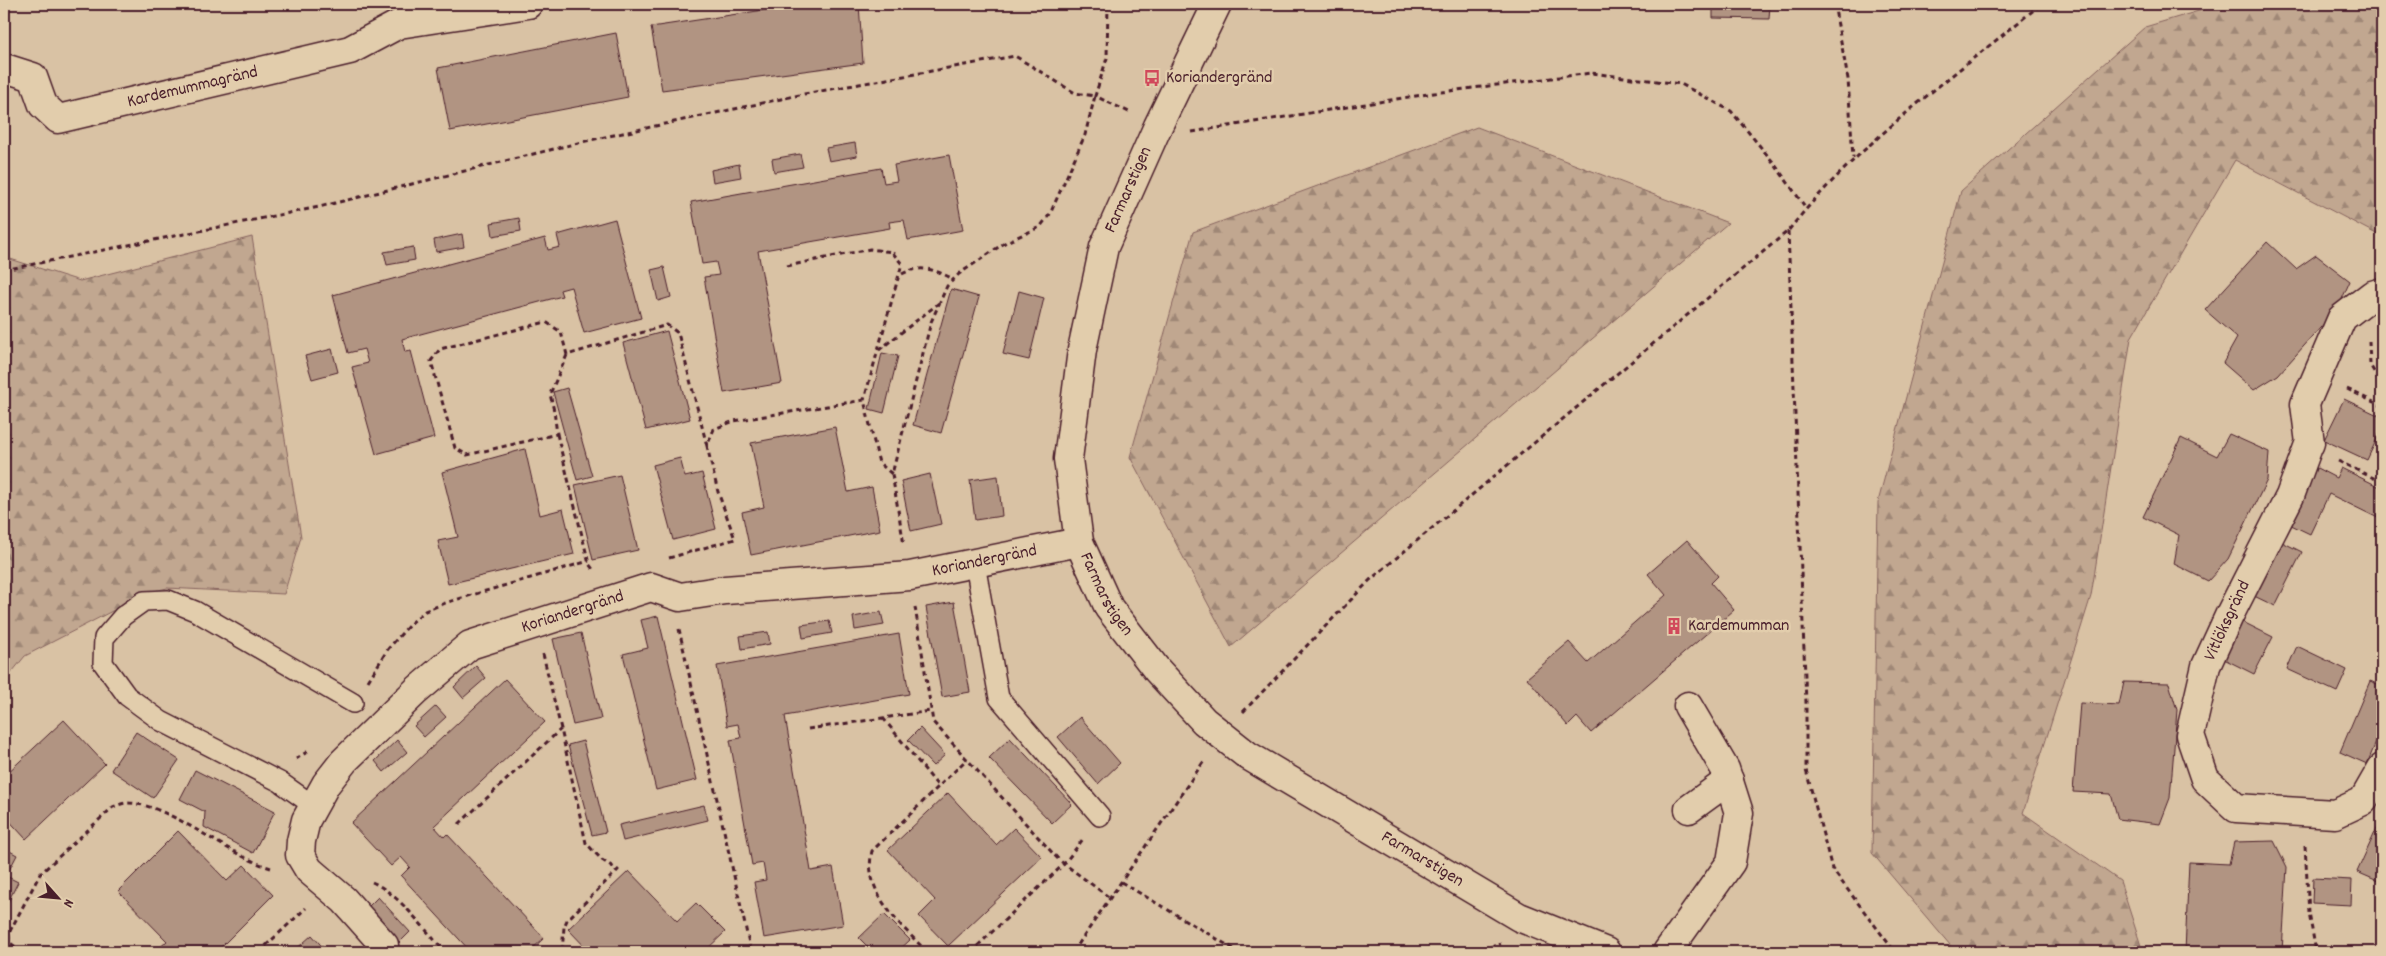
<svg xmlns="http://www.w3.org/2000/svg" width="2386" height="956" font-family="Dekko,sans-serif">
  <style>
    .forest { fill: url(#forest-firs); stroke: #86635e }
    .building { fill: #b19482; stroke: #4a1f2b }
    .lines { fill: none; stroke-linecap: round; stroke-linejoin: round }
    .lane-casing { stroke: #4a1f2b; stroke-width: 22 }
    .street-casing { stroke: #4a1f2b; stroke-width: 31 }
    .path { stroke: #4a1f2b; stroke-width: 3; stroke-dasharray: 5 4; stroke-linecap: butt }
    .lane { stroke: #e2cdac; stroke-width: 19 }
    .street { stroke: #e2cdac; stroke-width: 28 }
    .labels { text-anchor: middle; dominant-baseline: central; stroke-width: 5; stroke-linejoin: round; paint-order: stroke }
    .poi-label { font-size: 18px; fill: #4a1f2b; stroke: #e2cdac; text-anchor: start }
    .street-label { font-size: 18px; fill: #4a1f2b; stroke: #e2cdac }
  </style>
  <defs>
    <pattern id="forest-firs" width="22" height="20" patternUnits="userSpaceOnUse" patternTransform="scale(1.25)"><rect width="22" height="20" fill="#c1a790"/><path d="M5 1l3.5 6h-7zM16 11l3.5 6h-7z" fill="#9f8776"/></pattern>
  </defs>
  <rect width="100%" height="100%" fill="#d9c2a4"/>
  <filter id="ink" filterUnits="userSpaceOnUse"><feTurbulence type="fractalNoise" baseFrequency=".02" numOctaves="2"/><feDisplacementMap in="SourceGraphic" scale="10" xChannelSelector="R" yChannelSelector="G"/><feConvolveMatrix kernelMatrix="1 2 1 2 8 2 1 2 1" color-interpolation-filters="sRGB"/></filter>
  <g filter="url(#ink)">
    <!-- forest -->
    <g class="forest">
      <polygon points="2222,4 2382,4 2382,237 2235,160 2131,338 2091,596 2023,813 2120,881 2143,952 1956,952 1872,853 1878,502 1961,191 2145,27"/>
      <polygon points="1477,127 1728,223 1231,647 1130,457 1193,232"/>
      <polygon points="252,237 301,537 284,594 167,588 147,593 25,656 4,682 4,257 80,281"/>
    </g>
    <!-- building -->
    <g class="building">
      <polygon points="804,4 859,4 863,63 662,90 651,27"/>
      <polygon points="1591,4 1632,4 1632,8 1591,9"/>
      <polygon points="1713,4 1770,4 1769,19 1713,18"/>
      <polygon points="616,33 628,97 450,131 438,68"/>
      <polygon points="855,143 857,156 829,161 826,148"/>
      <polygon points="800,154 803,167 774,172 772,159"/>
      <polygon points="949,155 963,230 908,240 904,220 889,222 890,228 758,251 782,383 724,393 704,277 719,275 716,262 702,264 691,202 881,168 884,183 897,181 894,165"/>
      <polygon points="739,164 741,177 713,182 711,170"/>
      <polygon points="519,218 521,231 493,236 491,223"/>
      <polygon points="615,219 641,318 584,333 571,287 560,290 562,296 402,339 405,352 411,351 434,438 376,454 352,367 368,363 364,349 348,353 333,295 545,238 548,250 560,247 557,235"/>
      <polygon points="462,234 464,247 436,252 434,240"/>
      <polygon points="2267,242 2296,269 2316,255 2350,281 2338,308 2278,375 2254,390 2223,363 2237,338 2205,310"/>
      <polygon points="413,247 415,260 387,265 384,252"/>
      <polygon points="664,267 671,297 658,301 651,270"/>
      <polygon points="951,289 979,297 941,433 913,425"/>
      <polygon points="1019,291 1044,298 1029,360 1003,354"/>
      <polygon points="667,331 690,419 646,430 623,343"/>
      <polygon points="332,349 338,372 312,379 305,356"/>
      <polygon points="882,353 898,356 884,413 869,409"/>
      <polygon points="567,388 592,476 577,480 553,392"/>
      <polygon points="2344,399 2382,417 2382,428 2367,460 2324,440"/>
      <polygon points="835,427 848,492 872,487 880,530 751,555 742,512 764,507 751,443"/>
      <polygon points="2229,434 2269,452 2267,480 2228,559 2208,581 2174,564 2179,535 2143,517 2181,438 2217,456"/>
      <polygon points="525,449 540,515 563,509 574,554 448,584 438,541 458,537 442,472"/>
      <polygon points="680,458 685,477 702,473 716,529 673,540 653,465"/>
      <polygon points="2313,466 2336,478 2341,468 2382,488 2382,520 2329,494 2310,534 2285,522"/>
      <polygon points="930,474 941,524 911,531 901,481"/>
      <polygon points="620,475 638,550 593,560 575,485"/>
      <polygon points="998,476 1002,516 975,520 970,480"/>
      <polygon points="1687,540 1718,576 1711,583 1734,610 1591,733 1577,717 1568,726 1527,678 1569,642 1588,663 1666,595 1648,574"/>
      <polygon points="2278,540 2302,552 2275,606 2252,595"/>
      <polygon points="954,602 970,692 942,697 926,607"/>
      <polygon points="881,612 884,625 855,630 853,617"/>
      <polygon points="658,616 697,780 656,790 623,654 648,648 641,620"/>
      <polygon points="2237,619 2273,637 2254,674 2218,656"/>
      <polygon points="829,621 832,633 803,638 801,625"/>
      <polygon points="768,632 770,644 742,649 740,636"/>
      <polygon points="581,633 601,719 573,725 553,639"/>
      <polygon points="899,634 909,694 785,716 811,871 833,867 843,925 764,938 754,882 766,880 763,863 752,865 730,740 741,738 738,724 727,726 717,666"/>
      <polygon points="2297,646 2347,670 2337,692 2287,669"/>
      <polygon points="476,666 486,678 463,698 454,687"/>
      <polygon points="505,679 545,722 434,826 444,837 447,834 544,938 529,952 471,952 401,876 410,867 401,857 391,866 351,823"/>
      <polygon points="2370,681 2382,686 2382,728 2367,764 2340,752"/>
      <polygon points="2124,682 2169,683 2177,710 2170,798 2160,824 2118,819 2111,794 2073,792 2080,703 2119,705"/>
      <polygon points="436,706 446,717 424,737 414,726"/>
      <polygon points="1080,717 1120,763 1098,784 1058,737"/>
      <polygon points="64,720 105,764 26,839 4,815 4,776"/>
      <polygon points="920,728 945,755 933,766 908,740"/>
      <polygon points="136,732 179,760 153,798 111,770"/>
      <polygon points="1010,738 1072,804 1052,823 989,758"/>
      <polygon points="397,740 407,752 384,772 375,761"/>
      <polygon points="583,741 606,832 592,835 568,745"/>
      <polygon points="195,770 275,811 253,853 204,827 205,812 180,799"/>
      <polygon points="948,793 996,845 1014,828 1042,857 948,946 919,916 935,900 888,850"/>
      <polygon points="704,805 708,820 623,841 619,825"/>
      <polygon points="2382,817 2382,876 2380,882 2357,872"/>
      <polygon points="178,831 227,881 244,865 273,895 216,952 155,952 167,941 118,891"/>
      <polygon points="2274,841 2287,867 2282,952 2185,952 2189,862 2229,864 2234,842"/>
      <polygon points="4,848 17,855 6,876 18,882 4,910"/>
      <polygon points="629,871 677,921 696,903 725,932 704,952 590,952 568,929"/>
      <polygon points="2313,878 2352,880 2351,905 2312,903"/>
      <polygon points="378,897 410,932 399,943 367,908"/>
      <polygon points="884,914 910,940 897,952 873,952 859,938"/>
      <polygon points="312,935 327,952 293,952"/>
    </g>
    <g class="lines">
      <!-- lane casing -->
      <g class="lane-casing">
        <g id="lane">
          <polyline points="975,564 999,698 1100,816"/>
          <polyline points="314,806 280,782 161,721 127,696 103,663 104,638 123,616 144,601 168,600 195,611 353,703"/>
        </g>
      </g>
      <!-- street casing -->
      <g class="street-casing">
        <g id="street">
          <path id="s1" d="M1217,4L1158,126L1104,247L1082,350L1068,459L1079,542L1109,608L1157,670L1204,721L1247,755L1519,917L1606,952"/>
          <path id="s2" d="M4,70L8,69L33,77L43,105L58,119L350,50L399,24L528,4"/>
          <polyline points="2382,292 2372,295 2342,318 2305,404 2310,443 2308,447 2290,496 2229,616 2206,666 2190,735 2205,779 2236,808 2335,814 2363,801 2382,768"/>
          <polyline points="1689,809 1729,780"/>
          <path id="s3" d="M384,952V945L344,900L309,870L300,855L301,841L306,820L326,784L344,761L416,691L470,645L651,587L680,597L725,590L910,576L1079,542"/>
          <polyline points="1667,952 1731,862 1739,813 1725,769 1688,706"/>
        </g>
      </g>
      <!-- path -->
      <g class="path">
        <polyline points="1108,4 1107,58 1095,96 1129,112"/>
        <polyline points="1834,4 1848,79 1853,158"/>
        <polyline points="1192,132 1434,93 1591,73 1681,84 1731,111 1773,162 1806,208"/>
        <polyline points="1788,231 1806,703 1806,770 1832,869 1895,952"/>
        <polyline points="787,266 870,249 892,252 902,264 864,400"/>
        <polyline points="4,270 319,207 586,141 804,94 1015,56 1075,93 1095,96 1085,135 1050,214 1040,227 1006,242 959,274 947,286 931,322 892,474 904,545"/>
        <path d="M902,274C921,264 936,270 953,279"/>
        <polyline points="2369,341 2370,365 2382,385"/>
        <polyline points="879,350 939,303"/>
        <polyline points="567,355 550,394 554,411 557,434 467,455 455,448 431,361 440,349 546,322 561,332 567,355 667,325 678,333 707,446"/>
        <polyline points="2347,389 2382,406"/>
        <polyline points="557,434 589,564 595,572"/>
        <polyline points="2338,461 2382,482"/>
        <polyline points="669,558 735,539 718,492 707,446 714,429 734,421 864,400 879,463 892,474"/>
        <polyline points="915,607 933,722 1059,860 1110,898"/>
        <polyline points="679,629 751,952"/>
        <polyline points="543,654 561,729"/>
        <polyline points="368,681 388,649 410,624 425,611 448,602 589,561"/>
        <path d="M1243,712L1370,580L1788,231C1857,144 1956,74 2041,4"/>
        <polyline points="883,718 938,786"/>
        <polyline points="808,729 931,711"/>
        <polyline points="296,759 310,750"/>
        <polyline points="459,824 561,729 586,843 602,860 618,870 567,920 564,927 562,952"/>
        <polyline points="2305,845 2309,913 2316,952"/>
        <path d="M372,882C399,894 425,930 445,952"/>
        <polyline points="1121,882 1239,952"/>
        <path d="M22,952L9,942V933L40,874L113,807C118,805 123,803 128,803C171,804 226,855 271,868"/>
        <polyline points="259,952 306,908"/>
        <path d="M927,952C901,925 862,892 872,851L967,759"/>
        <polyline points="971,952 1064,864 1083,839"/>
        <polyline points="1073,952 1204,761"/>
        <polyline points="1473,952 1501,944"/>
      </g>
      <!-- lane -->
      <use href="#lane" class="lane"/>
      <!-- street -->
      <use href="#street" class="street"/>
    </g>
  </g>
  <!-- icons -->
  <defs>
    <g id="bus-bare" transform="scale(1.35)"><path d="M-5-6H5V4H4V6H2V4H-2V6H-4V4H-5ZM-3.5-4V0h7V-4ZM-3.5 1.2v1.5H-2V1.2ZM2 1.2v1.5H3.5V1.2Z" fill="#d1495b" stroke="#e2cdac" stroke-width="2.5" paint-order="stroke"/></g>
    <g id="building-bare" transform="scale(1.35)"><path d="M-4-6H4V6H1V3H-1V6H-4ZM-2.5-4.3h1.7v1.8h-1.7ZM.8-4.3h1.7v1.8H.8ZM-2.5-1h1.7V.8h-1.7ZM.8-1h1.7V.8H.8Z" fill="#d1495b" stroke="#e2cdac" stroke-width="2.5" paint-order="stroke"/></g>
  </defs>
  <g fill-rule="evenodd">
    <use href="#bus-bare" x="1152" y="78"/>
    <use href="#building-bare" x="1674" y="626"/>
  </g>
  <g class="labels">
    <!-- poi labels -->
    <g class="poi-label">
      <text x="1166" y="78">Koriandergränd</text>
      <text x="1688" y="626">Kardemumman</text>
    </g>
    <!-- street labels -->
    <g class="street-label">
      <text stroke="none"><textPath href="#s2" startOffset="219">Kardemummagränd</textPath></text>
      <text transform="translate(1129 190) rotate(-66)">Farmarstigen</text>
      <text stroke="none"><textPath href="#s3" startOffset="936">Koriandergränd</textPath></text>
      <text stroke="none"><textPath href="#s1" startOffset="626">Farmarstigen</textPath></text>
      <text stroke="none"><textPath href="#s3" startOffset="516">Koriandergränd</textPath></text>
      <text transform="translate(2228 621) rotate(-65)">Vitlöksgränd</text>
      <text stroke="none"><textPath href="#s1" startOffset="1046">Farmarstigen</textPath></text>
    </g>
  </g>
  <!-- margin -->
  <rect width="2386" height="956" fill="none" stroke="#e2cdac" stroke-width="20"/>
  <rect x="10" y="10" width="2366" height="936" fill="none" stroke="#4a1f2b" stroke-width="2" filter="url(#ink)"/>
  <!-- north arrow -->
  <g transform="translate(58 898) rotate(117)" stroke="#e2cdac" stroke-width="4" paint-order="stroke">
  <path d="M0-4L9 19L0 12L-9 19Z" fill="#4a1f2b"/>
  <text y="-8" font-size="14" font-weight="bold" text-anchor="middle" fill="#4a1f2b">N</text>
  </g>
</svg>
